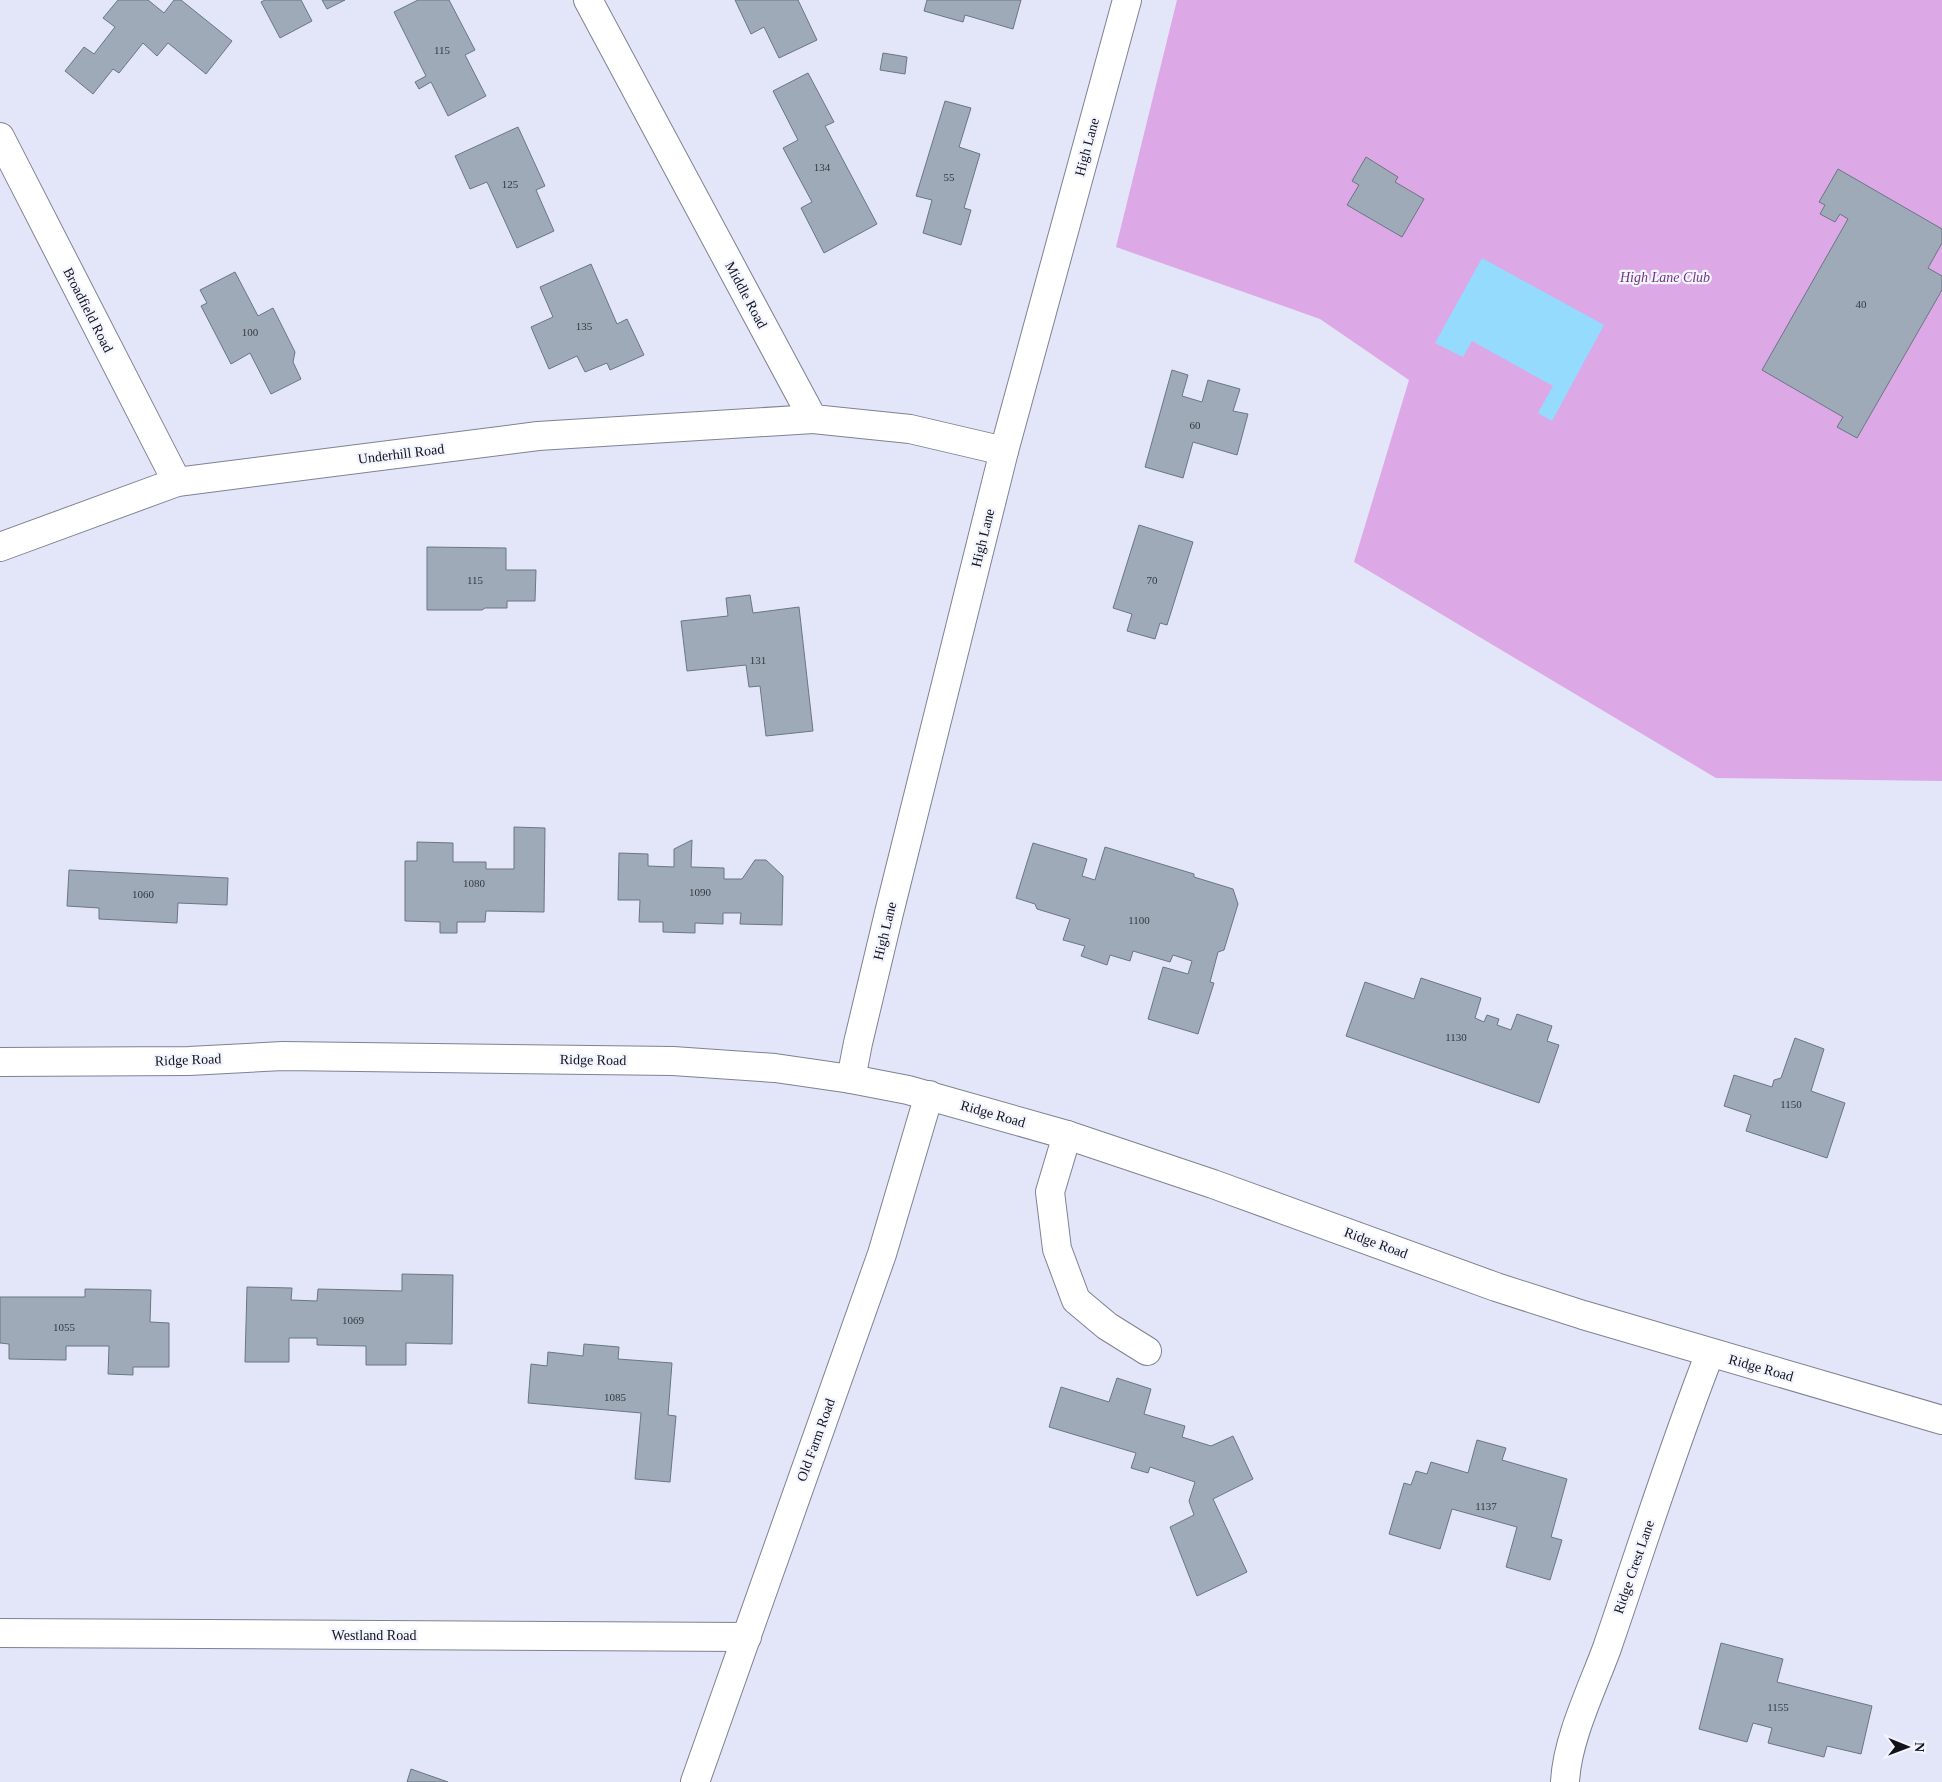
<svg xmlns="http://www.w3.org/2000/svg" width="1942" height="1782" font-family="Georgia,serif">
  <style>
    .green { fill: #dca8e5 }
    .water { fill: #95dbfd }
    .building { fill: #9eaab8; stroke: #6b7683 }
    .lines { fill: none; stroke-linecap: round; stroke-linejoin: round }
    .minor-casing { stroke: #7e8292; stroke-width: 30 }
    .major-casing { stroke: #7e8292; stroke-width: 30 }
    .minor { stroke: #fff; stroke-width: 28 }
    .major { stroke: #fff; stroke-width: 28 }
    .labels { text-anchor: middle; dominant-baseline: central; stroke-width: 4.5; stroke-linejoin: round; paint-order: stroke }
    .number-label { font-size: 11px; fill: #353941 }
    .street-label { font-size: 14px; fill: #121319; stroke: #f2f4ff }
    .park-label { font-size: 14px; font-style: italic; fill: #743580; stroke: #f2f4ff }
  </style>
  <rect width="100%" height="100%" fill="#e2e6f8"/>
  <!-- green -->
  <polygon class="green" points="1177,0 1942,0 1942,781 1716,778 1354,562 1409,380 1320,319 1116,247"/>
  <!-- water -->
  <polygon class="water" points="1482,258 1604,325 1552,421 1538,413 1553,386 1472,341 1463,357 1435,343"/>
  <!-- building -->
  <g class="building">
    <polygon points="118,0 148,0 164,13 174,0 181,0 232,41 206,74 168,43 157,56 143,43 119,73 113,69 93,94 65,71 84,47 94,54 115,27 103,18"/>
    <polygon points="265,0 301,0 312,21 280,38 261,2"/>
    <polygon points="322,0 345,0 327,9"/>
    <polygon points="418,0 449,0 475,50 465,55 486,96 448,116 431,82 419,89 415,82 426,76 394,12"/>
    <polygon points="735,0 798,0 817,40 779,58 764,27 751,34"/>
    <polygon points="927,0 1021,0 1013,29 965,15 963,22 924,11"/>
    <polygon points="883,53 907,57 905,74 880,70"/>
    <polygon points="808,73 834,122 825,126 877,224 824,253 801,208 812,202 783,148 798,140 773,91"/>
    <polygon points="945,101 971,108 959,147 980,154 964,208 971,210 961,245 923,233 932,200 916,196"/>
    <polygon points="518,127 545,186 536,190 554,231 517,248 487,182 470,189 455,156"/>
    <polygon points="1366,157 1398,177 1395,182 1424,199 1402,237 1347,205 1359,185 1352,181"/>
    <polygon points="1838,169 1942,229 1942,243 1928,268 1942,276 1942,290 1857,438 1837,427 1843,417 1762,370 1848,219 1840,214 1835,222 1820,214 1825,205 1819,202"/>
    <polygon points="591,264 617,324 627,319 644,355 610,370 607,363 585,372 577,356 549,369 531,327 553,317 540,287"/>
    <polygon points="235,272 258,316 273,308 295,352 293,362 301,379 271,394 250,353 231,364 201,306 207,303 200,290"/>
    <polygon points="1172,370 1188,375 1182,396 1202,402 1208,380 1240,389 1233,411 1248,414 1237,455 1193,442 1183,478 1145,467"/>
    <polygon points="1139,525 1193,542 1167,625 1160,623 1155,639 1127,631 1132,614 1113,608"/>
    <polygon points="427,547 506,548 506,570 536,570 535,601 507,601 507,608 485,608 482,610 427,610"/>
    <polygon points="750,595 753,613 799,607 813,731 766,736 760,686 749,687 746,665 687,671 681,621 728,616 726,598"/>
    <polygon points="514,827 545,828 544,912 486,911 485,922 457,922 457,933 440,933 440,922 405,921 405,861 417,861 417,842 453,843 453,862 486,862 486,869 514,869"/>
    <polygon points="692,840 691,867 724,868 724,879 742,879 755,860 766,860 783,876 782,925 740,924 741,913 723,913 723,924 695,923 695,933 663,932 663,922 639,922 640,900 618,900 619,853 648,854 648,866 674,867 674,849"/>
    <polygon points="1033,843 1087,859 1082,876 1095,880 1105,847 1194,874 1194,877 1233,889 1238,904 1224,950 1218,952 1210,982 1214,983 1198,1034 1148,1019 1163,967 1188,974 1192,961 1173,955 1170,962 1133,951 1130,961 1110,955 1107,965 1081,956 1085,946 1063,940 1070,919 1037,909 1035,904 1016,898"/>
    <polygon points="69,870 228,878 227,905 178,903 177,923 99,919 99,908 67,906"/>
    <polygon points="1421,978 1481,998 1475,1018 1484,1022 1487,1015 1499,1019 1497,1025 1511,1030 1517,1014 1552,1026 1547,1041 1559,1045 1539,1103 1346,1036 1365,982 1414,999"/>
    <polygon points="1795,1038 1824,1049 1811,1091 1845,1103 1827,1158 1746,1131 1751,1115 1724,1106 1734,1075 1772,1087 1774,1080 1781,1078"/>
    <polygon points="402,1274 453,1275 452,1344 406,1343 406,1365 366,1365 366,1346 317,1345 317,1338 289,1338 289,1362 245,1362 247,1287 292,1288 291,1300 317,1301 318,1289 402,1291"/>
    <polygon points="85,1289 151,1290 150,1322 169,1323 169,1367 133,1367 133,1375 108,1374 109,1346 66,1346 66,1360 9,1359 9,1344 0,1343 0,1297 85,1297"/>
    <polygon points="584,1344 619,1347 618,1359 672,1363 668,1415 676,1416 670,1482 635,1479 641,1413 528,1403 531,1364 547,1366 548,1352 583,1356"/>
    <polygon points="1117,1378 1151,1389 1144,1414 1185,1426 1182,1437 1211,1446 1233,1436 1253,1479 1213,1499 1247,1572 1197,1596 1170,1527 1194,1515 1189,1501 1195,1482 1150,1467 1148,1473 1131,1468 1136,1453 1049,1427 1061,1387 1109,1402"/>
    <polygon points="1477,1440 1506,1448 1502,1460 1567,1479 1551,1537 1562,1540 1550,1580 1506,1567 1517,1527 1452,1509 1440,1549 1389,1534 1404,1483 1411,1485 1416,1471 1427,1474 1431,1462 1468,1473"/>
    <polygon points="1721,1643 1783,1659 1777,1682 1872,1706 1861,1754 1827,1746 1824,1757 1768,1743 1772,1728 1753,1723 1747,1742 1699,1729"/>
    <polygon points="411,1769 448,1782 407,1782"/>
  </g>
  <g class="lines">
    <!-- minor casing -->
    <g class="minor-casing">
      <g id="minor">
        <polyline points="588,0 813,419 910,429 1004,451"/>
        <polyline points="0,137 177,482"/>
        <polyline points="0,547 177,482 538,436 813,419"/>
        <polyline points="851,1079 858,1043 889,913 1004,451 1127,0"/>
        <polyline points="1067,1135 1050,1192 1057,1249 1076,1300 1107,1326 1147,1351"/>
        <polyline points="0,1633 747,1637"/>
        <polyline points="695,1782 882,1254 929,1095"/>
        <path d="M1565,1782C1567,1739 1592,1689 1607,1648C1641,1549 1672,1450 1710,1353"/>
      </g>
    </g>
    <!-- major casing -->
    <g class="major-casing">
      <polyline id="major" points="0,1062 189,1061 283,1056 673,1061 775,1068 851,1079 908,1090 1067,1135 1213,1184 1496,1287 1583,1315 1942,1420"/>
    </g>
    <!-- minor -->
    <use href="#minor" class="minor"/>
    <!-- major -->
    <use href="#major" class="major"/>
  </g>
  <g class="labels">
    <!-- number labels -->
    <g class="number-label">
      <text x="442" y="50">115</text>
      <text x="822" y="167">134</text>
      <text x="949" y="177">55</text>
      <text x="510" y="184">125</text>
      <text x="1861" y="304">40</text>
      <text x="584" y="326">135</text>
      <text x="250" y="332">100</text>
      <text x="1195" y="425">60</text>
      <text x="475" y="580">115</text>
      <text x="1152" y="580">70</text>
      <text x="758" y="660">131</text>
      <text x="474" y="883">1080</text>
      <text x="700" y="892">1090</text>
      <text x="143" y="894">1060</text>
      <text x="1139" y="920">1100</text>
      <text x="1456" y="1037">1130</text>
      <text x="1791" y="1104">1150</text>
      <text x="353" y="1320">1069</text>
      <text x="64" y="1327">1055</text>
      <text x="615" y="1397">1085</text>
      <text x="1486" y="1506">1137</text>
      <text x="1778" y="1707">1155</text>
    </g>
    <!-- street labels -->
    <g class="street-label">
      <text transform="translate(1087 147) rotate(-75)">High Lane</text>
      <text transform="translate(746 295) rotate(62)">Middle Road</text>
      <text transform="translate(88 310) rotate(63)">Broadfield Road</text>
      <text transform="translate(401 454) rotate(-7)">Underhill Road</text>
      <text transform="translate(983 538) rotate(-76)">High Lane</text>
      <text transform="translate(885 931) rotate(-76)">High Lane</text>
      <text transform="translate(188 1060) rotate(-2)">Ridge Road</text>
      <text transform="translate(593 1060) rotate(1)">Ridge Road</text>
      <text transform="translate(993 1114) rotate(16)">Ridge Road</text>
      <text transform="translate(1376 1243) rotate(20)">Ridge Road</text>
      <text transform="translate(1761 1368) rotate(16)">Ridge Road</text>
      <text transform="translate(816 1440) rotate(-70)">Old Farm Road</text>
      <text transform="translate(1634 1567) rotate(-71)">Ridge Crest Lane</text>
      <text x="374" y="1635">Westland Road</text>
    </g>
    <!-- park labels -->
    <g class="park-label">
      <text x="1665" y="277">High Lane Club</text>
    </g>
  </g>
  <!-- north arrow -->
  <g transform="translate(1907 1747) rotate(91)" stroke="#f2f4ff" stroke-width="4" paint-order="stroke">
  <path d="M0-4L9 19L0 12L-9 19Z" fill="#121319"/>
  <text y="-8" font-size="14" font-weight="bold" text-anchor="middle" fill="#121319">N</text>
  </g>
</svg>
